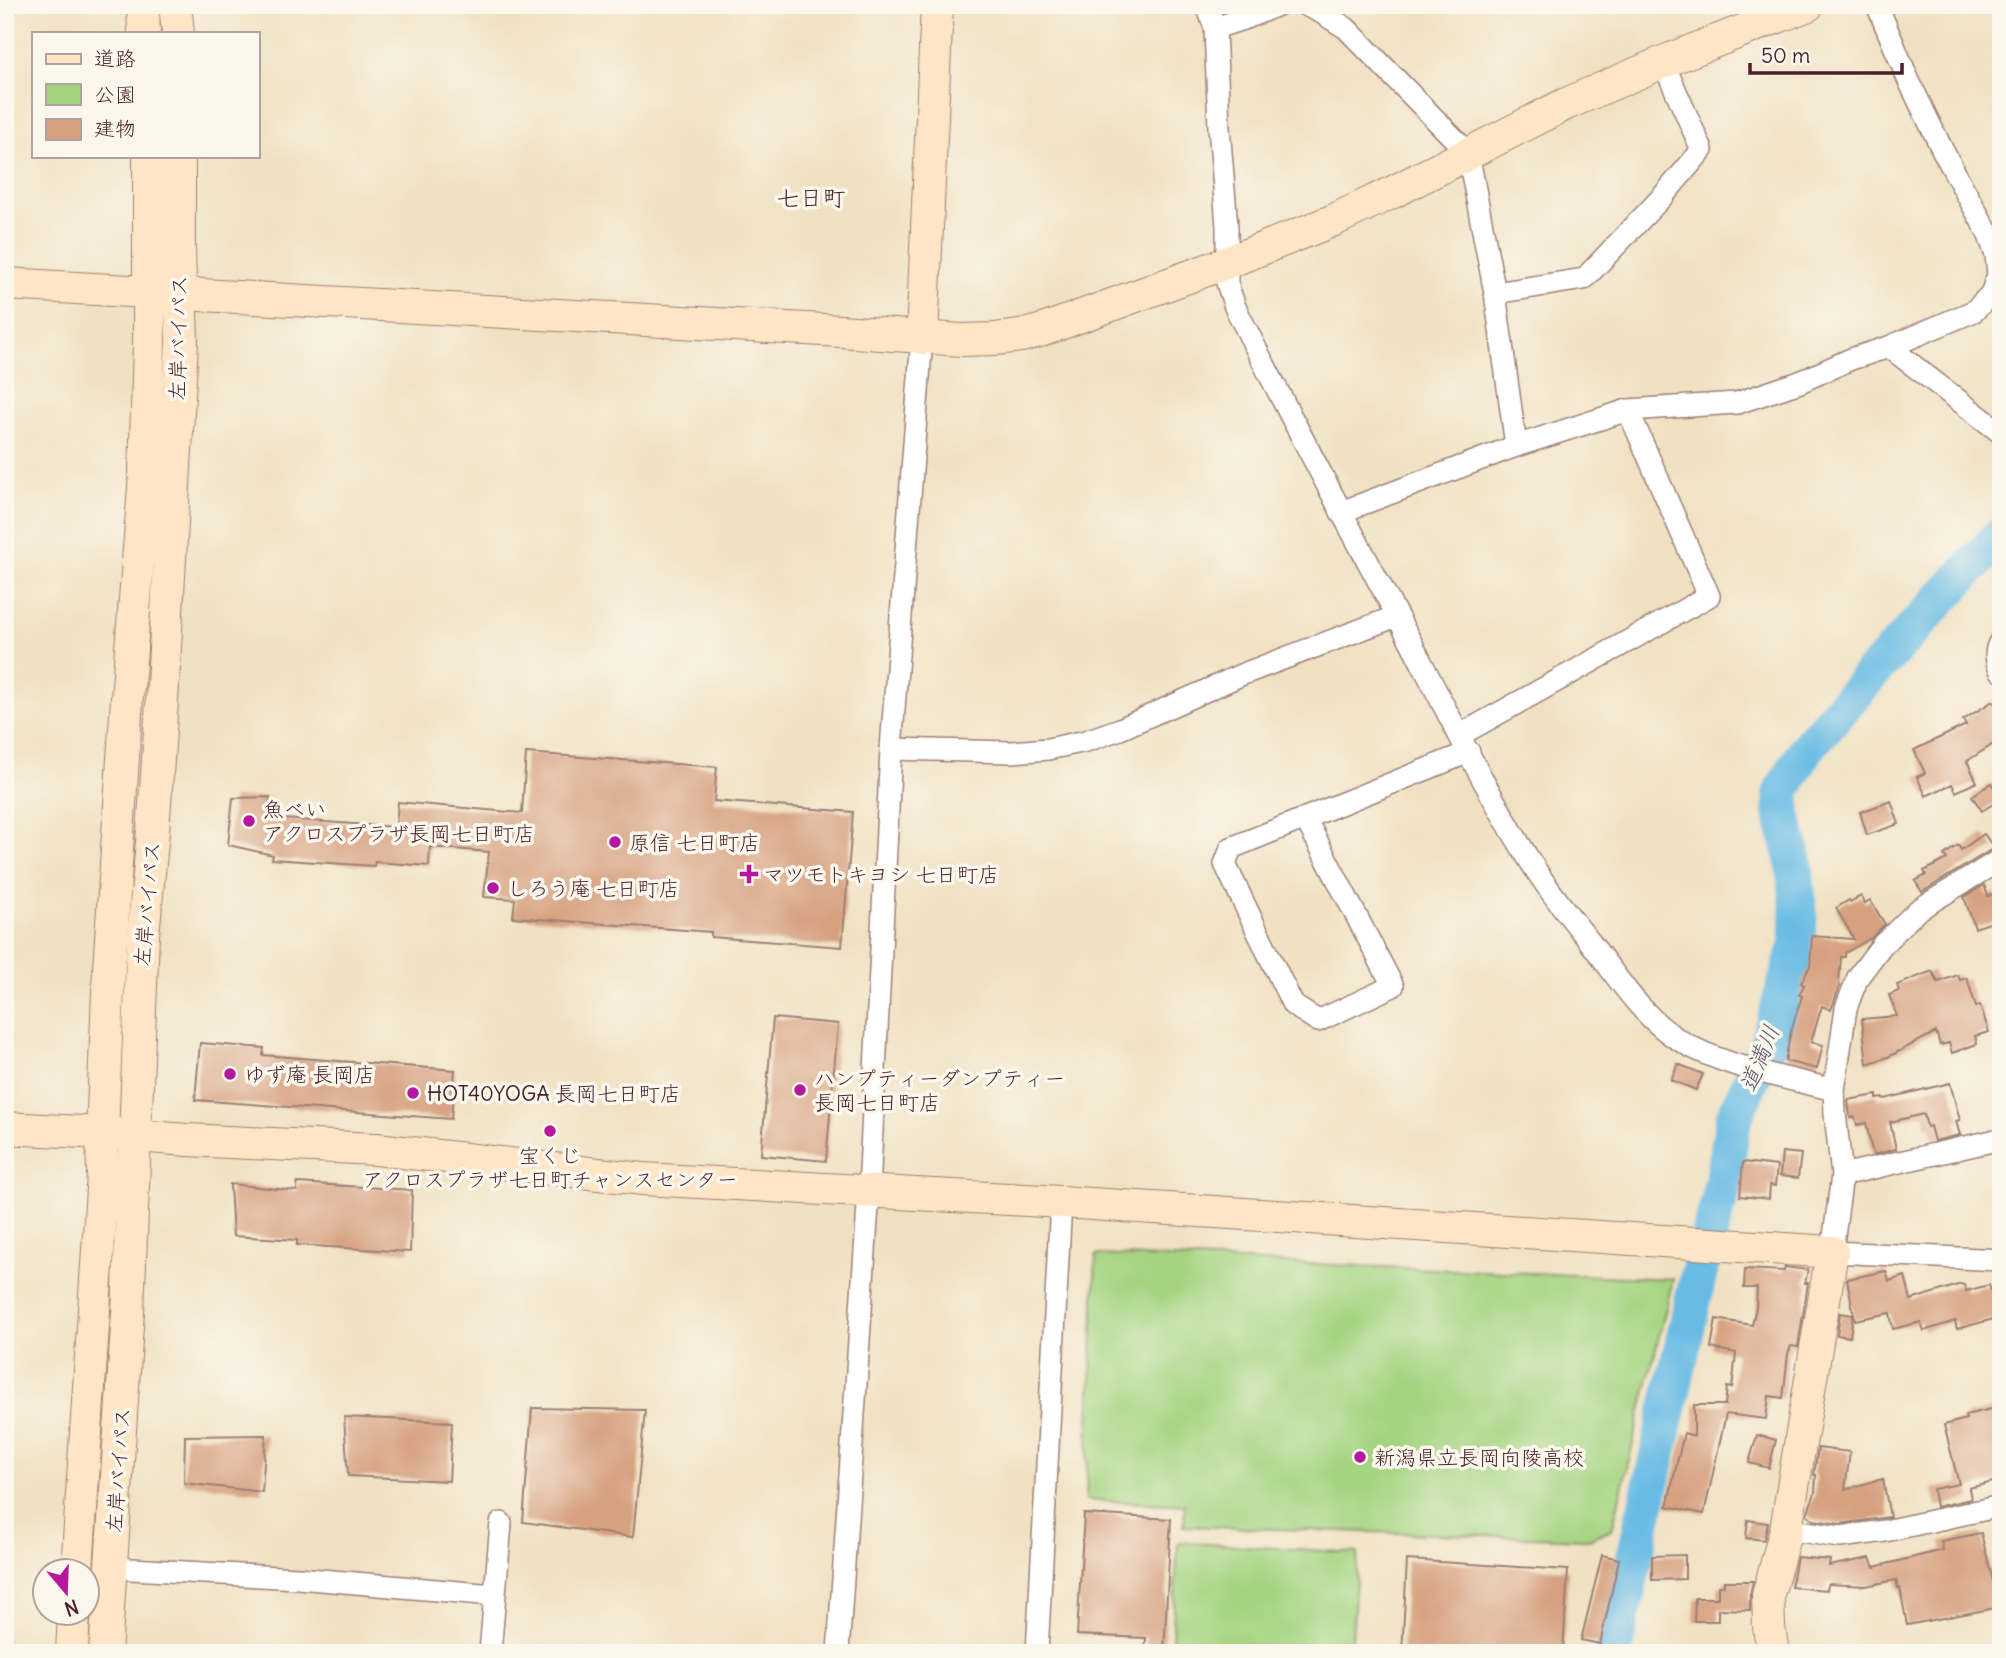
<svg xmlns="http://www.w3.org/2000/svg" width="2006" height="1658" font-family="Delius,'Klee One',sans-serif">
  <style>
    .green { fill: #a5d481; stroke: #787a56; stroke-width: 2 }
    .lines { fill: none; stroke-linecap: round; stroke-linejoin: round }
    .river { stroke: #69bbe4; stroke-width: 37 }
    .building { fill: #d7a180 }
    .street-casing { stroke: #9d8076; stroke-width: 24 }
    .secondary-casing { stroke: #9d8076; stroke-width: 34 }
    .street { stroke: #fff; stroke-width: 21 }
    .secondary { stroke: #fde5c5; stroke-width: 32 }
    .poi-dot { fill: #b5179e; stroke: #fbf7ec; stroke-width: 2.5 }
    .labels { text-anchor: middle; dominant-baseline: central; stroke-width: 7; stroke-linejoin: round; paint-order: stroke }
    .street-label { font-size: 21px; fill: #4a1f2b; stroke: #fbf7ec }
    .poi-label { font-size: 21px; fill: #4a1f2b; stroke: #fbf7ec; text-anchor: start }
    .neighbourhood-label { font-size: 23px; fill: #4a1f2b; stroke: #fbf7ec }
    .water-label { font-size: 23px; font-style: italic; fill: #55566c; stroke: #fbf7ec }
  </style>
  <rect width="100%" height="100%" fill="#fbf7ec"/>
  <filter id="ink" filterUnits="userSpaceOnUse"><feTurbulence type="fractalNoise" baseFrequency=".0143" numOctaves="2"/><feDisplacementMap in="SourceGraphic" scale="14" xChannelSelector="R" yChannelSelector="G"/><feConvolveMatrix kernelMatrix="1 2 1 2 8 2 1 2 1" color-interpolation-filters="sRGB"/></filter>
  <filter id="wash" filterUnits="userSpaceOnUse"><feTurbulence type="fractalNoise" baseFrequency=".00686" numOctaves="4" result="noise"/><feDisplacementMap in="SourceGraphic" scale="28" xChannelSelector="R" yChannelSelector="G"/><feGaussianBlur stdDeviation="1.57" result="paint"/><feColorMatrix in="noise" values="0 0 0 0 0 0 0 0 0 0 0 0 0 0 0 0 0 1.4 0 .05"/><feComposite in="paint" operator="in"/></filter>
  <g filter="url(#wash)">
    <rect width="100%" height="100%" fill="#f0e1c2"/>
    <!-- green -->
    <g class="green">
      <polygon points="1096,1255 1673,1279 1612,1529 1589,1539 1184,1526 1185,1505 1086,1500"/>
      <polygon points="1178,1542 1358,1553 1351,1652 1172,1641"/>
    </g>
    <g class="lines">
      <!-- river -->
      <polyline class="river" points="1613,1653 1702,1260 1719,1201 1734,1117 1768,1044 1798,942 1799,913 1794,860 1782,814 1782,790 1807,748 1872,673 2001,535"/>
    </g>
    <g id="blocks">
      <!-- building -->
      <g class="building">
        <polygon points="1993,701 2001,713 2001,739 1967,761 1977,782 1956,792 1952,784 1926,796 1917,777 1925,773 1914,750 1966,725 1963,720"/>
        <polygon points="526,753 717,767 714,801 853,812 842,947 711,937 711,932 513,917 515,899 484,897 489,852 430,847 429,866 375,862 374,866 272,859 273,855 228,845 233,798 270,797 269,818 396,827 398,802 522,813"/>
        <polygon points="1992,783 2001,799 1982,811 1972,796"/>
        <polygon points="1891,801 1899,824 1867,835 1860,812"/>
        <polygon points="1984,834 1994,848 1922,892 1915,881 1926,875 1924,871 1947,859 1944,855 1958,845 1961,850"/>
        <polygon points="1984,885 1988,896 1995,893 2001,908 2001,919 1975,928 1964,897"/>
        <polygon points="1861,896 1865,903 1870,900 1885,924 1871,938 1845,953 1845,957 1841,957 1839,985 1840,986 1831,1010 1822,1006 1811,1042 1823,1045 1817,1069 1785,1061 1791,1031 1802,996 1799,995 1804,985 1801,983 1810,966 1812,936 1854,939 1836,908 1849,900 1850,902"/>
        <polygon points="1932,971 1938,982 1958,975 1960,980 1967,978 1976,1007 1980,1005 1989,1032 1975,1036 1977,1044 1952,1053 1949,1043 1940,1045 1936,1032 1888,1057 1867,1064 1862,1019 1897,1016 1889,995 1899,991 1897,985"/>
        <polygon points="773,1018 838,1024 826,1161 761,1155"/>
        <polygon points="200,1043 264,1048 263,1055 455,1070 451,1119 195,1100"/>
        <polygon points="1678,1064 1703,1074 1696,1090 1671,1080"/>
        <polygon points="1950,1083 1960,1120 1956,1121 1960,1135 1934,1141 1930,1126 1927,1127 1924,1114 1890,1122 1896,1149 1873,1155 1866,1123 1857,1125 1855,1117 1850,1118 1848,1100 1877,1095 1877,1099 1884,1098 1885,1099"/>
        <polygon points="1782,1152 1801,1154 1798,1178 1780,1176"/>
        <polygon points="1743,1162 1777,1166 1775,1186 1770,1185 1769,1199 1740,1196"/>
        <polygon points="297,1183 412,1190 410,1252 297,1245 297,1240 233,1236 230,1184 297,1191"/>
        <polygon points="1785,1267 1808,1270 1805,1283 1808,1283 1798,1347 1791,1346 1788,1354 1783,1398 1769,1396 1766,1419 1726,1414 1704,1514 1667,1506 1684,1433 1694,1436 1694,1405 1725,1405 1727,1387 1732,1388 1736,1353 1711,1348 1716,1319 1752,1325 1756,1307 1757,1288 1744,1288 1745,1269 1784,1271"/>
        <polygon points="1886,1271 1889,1281 1905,1276 1911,1300 1961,1284 1964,1285 1966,1291 1989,1285 1994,1299 2001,1298 2001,1317 1957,1329 1955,1321 1924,1331 1921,1322 1893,1329 1890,1313 1855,1320 1847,1279"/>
        <polygon points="1840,1313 1853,1315 1850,1337 1837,1335"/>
        <polygon points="532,1408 645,1410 633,1537 523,1522"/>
        <polygon points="1996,1408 2001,1429 2001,1480 1969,1488 1971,1499 1936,1507 1933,1489 1959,1484 1944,1425 1966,1419 1965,1415"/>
        <polygon points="344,1417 452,1422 449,1481 348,1476"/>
        <polygon points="266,1435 262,1492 184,1483 185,1436"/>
        <polygon points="1757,1435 1776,1440 1769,1468 1749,1463"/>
        <polygon points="1818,1448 1850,1452 1845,1489 1883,1479 1890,1517 1840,1524 1813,1520 1807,1514 1815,1493 1816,1475 1814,1475"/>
        <polygon points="1084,1514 1171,1519 1164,1653 1145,1653 1146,1638 1077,1635"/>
        <polygon points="1748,1520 1768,1523 1764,1540 1746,1538"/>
        <polygon points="1981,1533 1993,1581 2001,1580 2001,1607 1907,1625 1900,1588 1898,1588 1896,1580 1866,1586 1828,1584 1827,1590 1791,1587 1797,1557 1830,1560 1829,1566 1870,1558 1874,1567 1943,1550 1941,1541"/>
        <polygon points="1602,1555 1619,1559 1600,1644 1581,1640"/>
        <polygon points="1685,1555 1685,1579 1652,1580 1652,1556"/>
        <polygon points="1407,1560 1568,1570 1563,1653 1402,1653"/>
        <polygon points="1724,1581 1753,1581 1750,1595 1750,1610 1718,1609 1718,1621 1694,1621 1695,1598 1718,1598 1718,1586 1724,1586"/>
      </g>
    </g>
  </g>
  <g filter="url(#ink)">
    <use href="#blocks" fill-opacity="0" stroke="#9d8076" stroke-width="2"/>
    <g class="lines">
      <!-- street casing -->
      <g class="street-casing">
        <g id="street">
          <path d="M1207,5L1215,28L1219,127L1227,226V283L1235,307C1292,421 1352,532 1412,644C1448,714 1484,786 1525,853C1546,888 1572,919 1597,951C1619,980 1640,1012 1670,1034C1713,1065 1783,1077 1834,1090L1835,1114L1842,1175L1832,1252L2001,1260"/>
          <polyline points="1305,5 1322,13 1346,28 1468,153 1495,293 1516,446"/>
          <polyline points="1215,28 1246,18 1278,5"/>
          <polyline points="1495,293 1584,279 1663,196 1702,150 1663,62"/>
          <polyline points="1889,347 2001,433"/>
          <polyline points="1341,512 1516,446 1628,410 1737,403 1800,382 1851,359 1889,347 1974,311 1991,294 1998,275 1996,255 1988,233 1943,151 1908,79 1877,5"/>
          <path d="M2001,640C1994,650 1995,661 2001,671"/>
          <polyline points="1460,735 1709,596 1628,410"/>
          <polyline points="891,749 1012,752 1048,749 1086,741 1120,729 1243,674 1397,616"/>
          <polyline points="1305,818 1393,986 1318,1021 1293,1005 1225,864 1231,848 1469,752"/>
          <polyline points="1834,1090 1846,1008 1858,977 1882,945 1918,910 2001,859"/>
          <polyline points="1842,1175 2001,1139"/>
          <polyline points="1786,1529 1840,1537 1885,1531 2001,1506"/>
          <polyline points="112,1568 298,1578 494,1595"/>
          <polyline points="490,1653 501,1523"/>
          <polyline points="838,1653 869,1191 891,749 922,338"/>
          <polyline points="1037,1653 1061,1202"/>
        </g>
      </g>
      <!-- secondary casing -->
      <g class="secondary-casing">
        <g id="secondary">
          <polyline points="143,5 144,33"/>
          <polyline points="175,5 178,33"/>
          <polyline points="5,284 841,331 961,340 995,339 1021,336 1043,330 1226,263 1332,221 1393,192 1566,104 1663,62 1808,5"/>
          <polyline points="922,338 937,5"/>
          <polyline points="5,1128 102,1133 187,1140 376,1149 643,1179 1061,1202 1832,1252 1786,1529 1768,1595 1769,1627 1773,1653"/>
          <polyline points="77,1570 103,1173 102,1133 109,969 127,699 145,474 149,344 149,156"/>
          <polyline points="72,1653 74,1612"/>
          <polyline points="105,1653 128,1312 143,935 153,832 162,702 182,342 179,249 179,156"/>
        </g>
      </g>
      <!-- street -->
      <use href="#street" class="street"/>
      <!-- secondary -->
      <use href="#secondary" class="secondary"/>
    </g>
  </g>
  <!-- markers -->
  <g class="poi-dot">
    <circle cx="249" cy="821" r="7"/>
    <circle cx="615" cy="842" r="7"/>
    <path d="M745.5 863.5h7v7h7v7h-7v7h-7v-7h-7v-7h7z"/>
    <circle cx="493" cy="888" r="7"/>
    <circle cx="230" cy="1074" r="7"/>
    <circle cx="800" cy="1090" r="7"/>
    <circle cx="413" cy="1093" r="7"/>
    <circle cx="550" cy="1131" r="7"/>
    <circle cx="1360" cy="1457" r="7"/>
  </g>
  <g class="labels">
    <!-- street labels -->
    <g class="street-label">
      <text transform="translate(178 338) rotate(-89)">左岸バイパス</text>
      <text transform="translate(147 904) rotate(-85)">左岸バイパス</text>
      <text transform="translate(118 1470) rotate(-86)">左岸バイパス</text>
    </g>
    <!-- poi labels -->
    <g class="poi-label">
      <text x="263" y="809">魚べい<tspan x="263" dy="24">アクロスプラザ長岡七日町店</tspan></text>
      <text x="629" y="842">原信 七日町店</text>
      <text x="763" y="874">マツモトキヨシ 七日町店</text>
      <text x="507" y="888">しろう庵 七日町店</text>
      <text x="244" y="1074">ゆず庵 長岡店</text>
      <text x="814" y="1078">ハンプティーダンプティー<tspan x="814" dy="24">長岡七日町店</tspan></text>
      <text x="427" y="1093">HOT40YOGA 長岡七日町店</text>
      <text x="550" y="1155" text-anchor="middle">宝くじ<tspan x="550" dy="24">アクロスプラザ七日町チャンスセンター</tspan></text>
      <text x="1374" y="1457">新潟県立長岡向陵高校</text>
    </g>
    <!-- neighbourhood labels -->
    <g class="neighbourhood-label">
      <text x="811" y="197">七日町</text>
    </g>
    <!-- water labels -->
    <g class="water-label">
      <text transform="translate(1759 1058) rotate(-68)">道満川</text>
    </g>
  </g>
  <!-- margin -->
  <rect width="2006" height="1658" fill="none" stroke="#fbf7ec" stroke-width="28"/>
  <!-- legend -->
  <rect x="32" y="32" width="228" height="126" fill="#fbf7ec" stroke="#b4a19f" stroke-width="2"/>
  <rect x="46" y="54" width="35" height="10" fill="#fde5c5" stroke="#b4a19f" stroke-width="2"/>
  <text x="94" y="66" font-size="21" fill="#4a1f2b">道路</text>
  <rect x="46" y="84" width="35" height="21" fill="#a5d481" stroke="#b4a19f" stroke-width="2"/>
  <text x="94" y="102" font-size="21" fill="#4a1f2b">公園</text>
  <rect x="46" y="119" width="35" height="21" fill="#d7a180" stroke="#b4a19f" stroke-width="2"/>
  <text x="94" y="136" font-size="21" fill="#4a1f2b">建物</text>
  <!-- north arrow -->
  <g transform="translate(66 1592) rotate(161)"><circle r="33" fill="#fbf7ec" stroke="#b4a19f" stroke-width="2"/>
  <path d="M0-5L12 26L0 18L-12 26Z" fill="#b5179e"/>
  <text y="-10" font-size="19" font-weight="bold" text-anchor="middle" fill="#4a1f2b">N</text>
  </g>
  <!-- scale -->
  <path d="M1750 63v10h152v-10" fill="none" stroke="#4a1f2b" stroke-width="3.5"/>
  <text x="1761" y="63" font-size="21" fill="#4a1f2b" stroke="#fbf7ec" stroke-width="5" paint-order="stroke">50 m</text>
</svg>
